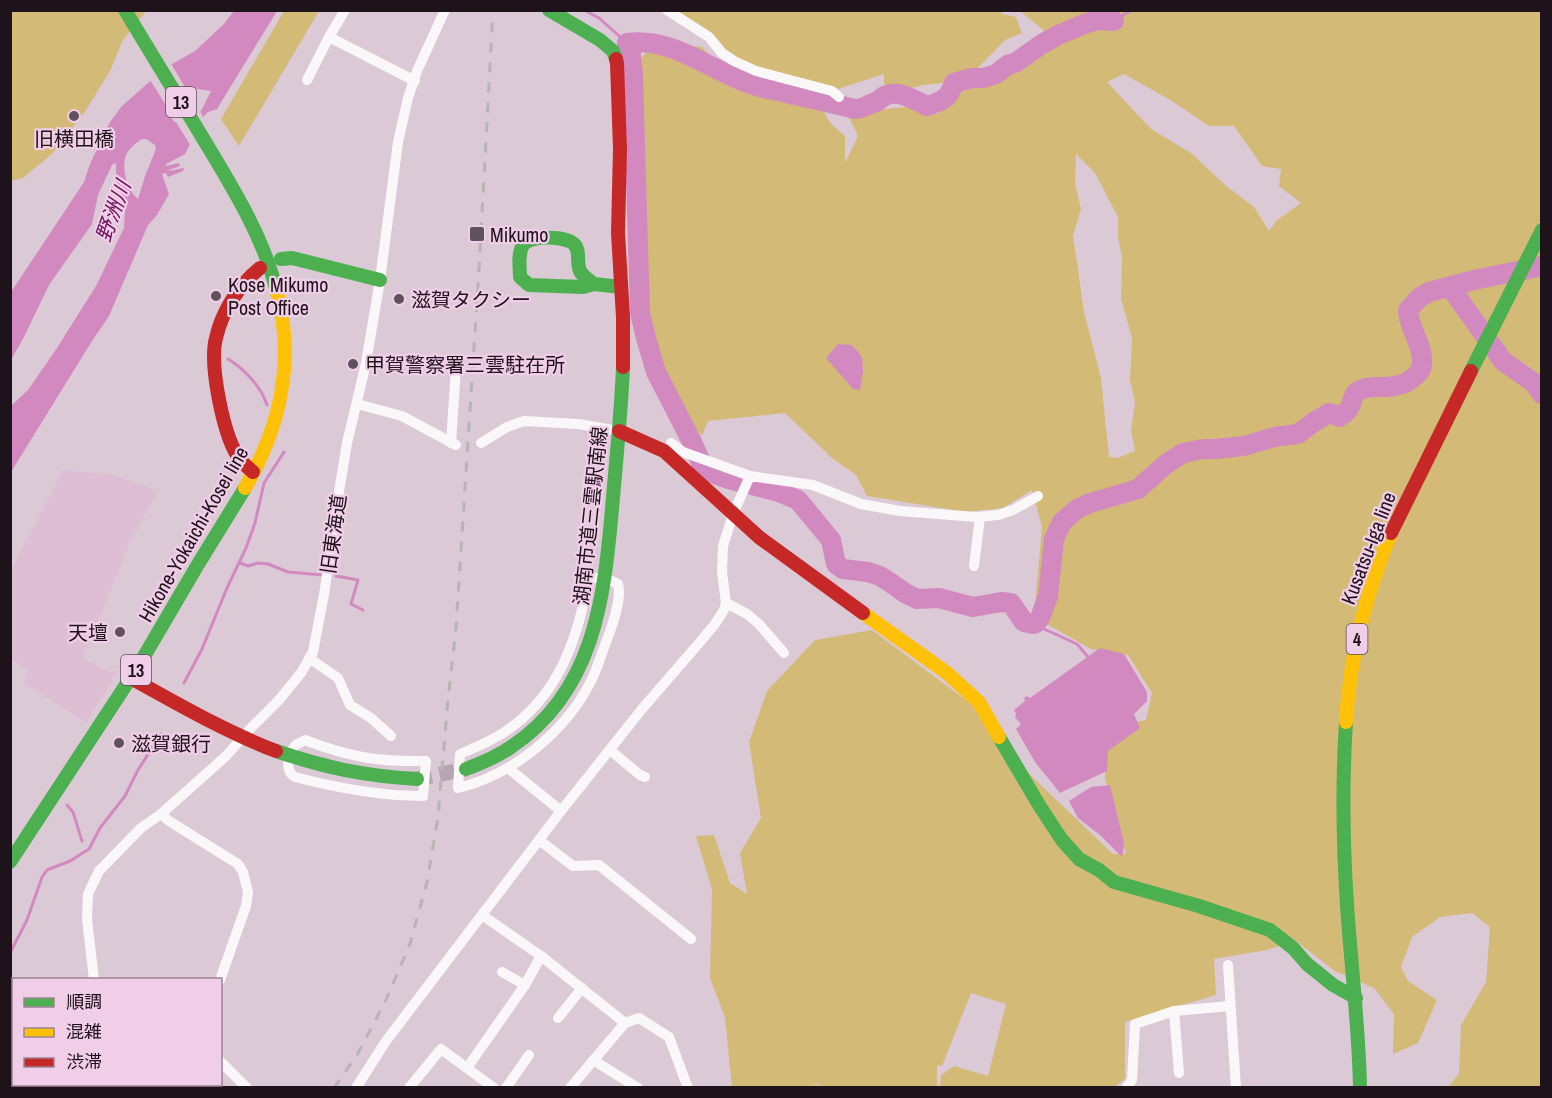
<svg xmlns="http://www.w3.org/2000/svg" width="1552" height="1098" font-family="'Archivo Narrow','Noto Sans JP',sans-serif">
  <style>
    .built { fill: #ddbed3 }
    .green { fill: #d3bb77; fill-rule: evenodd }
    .water { fill: #d289c0; fill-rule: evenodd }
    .pier { fill: #dcc9d6 }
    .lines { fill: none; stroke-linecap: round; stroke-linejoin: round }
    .stream { stroke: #d289c0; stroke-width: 3 }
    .river { stroke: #d289c0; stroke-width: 20 }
    .secondary-tunnel { stroke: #b6a4b1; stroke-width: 15; stroke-dasharray: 15 8; stroke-linecap: butt }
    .street { stroke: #faf7f9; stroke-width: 10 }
    .fast { stroke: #4caf50; stroke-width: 14 }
    .slow { stroke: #ffc107; stroke-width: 14 }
    .jam { stroke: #c62828; stroke-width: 14 }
    .rail { stroke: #b7b3b7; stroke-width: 3; stroke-dasharray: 10 10; stroke-linecap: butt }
    .poi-dot { fill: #60525c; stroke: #f1cee7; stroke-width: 2 }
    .labels { text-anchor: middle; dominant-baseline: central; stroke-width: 4.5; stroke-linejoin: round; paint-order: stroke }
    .shield { fill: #f1cee7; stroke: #5d4a58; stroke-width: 1.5 }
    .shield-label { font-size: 18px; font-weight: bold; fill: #1e121b }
    .poi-label { font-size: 20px; fill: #1e121b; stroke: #f1cee7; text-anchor: start }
    .street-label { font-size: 20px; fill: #1e121b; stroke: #f1cee7 }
    .water-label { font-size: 21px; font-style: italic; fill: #6a115a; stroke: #f1cee7 }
  </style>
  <rect width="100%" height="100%" fill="#dcc9d6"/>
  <!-- built -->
  <polygon class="built" points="63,470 109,474 158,491 129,543 126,553 82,658 109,672 118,671 86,722 24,683 29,671 11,659 11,571"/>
  <!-- green -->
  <g class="green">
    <polygon points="10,11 146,11 123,40 110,71 86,110 53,153 23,178 11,181"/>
    <polygon points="284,11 319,11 239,146 221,119"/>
    <polygon points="672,11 1000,11 1002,14 1016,17 1022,33 1005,40 975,71 966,76 943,83 924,85 899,91 884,84 884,74 835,90 791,77 751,77 725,49"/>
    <path d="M1020,11H1541V1087H1448L1459,1074L1461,1025L1486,982L1490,927L1472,913L1440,917L1412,937L1401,967L1408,981L1437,1000L1418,1043L1393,1054L1394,1014L1374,988L1335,971L1296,941L1267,950L1214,959L1216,995L1125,1022V1079L1114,1087H940L941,1075L954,1066L988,1076L1006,1004L971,993L942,1066L937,1065V1087H817L816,1086L823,1082L815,1085V1087H732L725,1018L710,978L712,889L696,836L714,835L730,883L747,894L740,853L761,818L749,742L767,691L815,640L872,630L978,709L1001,747L1113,854H1126L1105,778L1106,728L1146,720L1152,693L1128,655L1091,649L1034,617L1042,527L1032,490L1003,508L966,512L867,496L856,475L832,458L785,413L708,421L702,436L669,397L654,371L645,339L634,105L635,66L655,42L666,39L687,46L702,47L716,63L743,80L778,85L820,95C825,119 827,121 845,136V163L858,136L848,115L866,111L907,107L938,114L950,97L1006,68L1023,63L1048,49L1049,39L1041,28ZM1124,74L1172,101L1209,126H1234L1262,166L1281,169L1279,186L1301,203L1277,220L1269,231L1254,207L1225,185L1191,153L1151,129L1107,82ZM1076,154L1095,173L1118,217V237L1122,257L1121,299L1132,338L1130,380L1135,402L1131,430L1135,451L1117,458L1109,457L1101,378L1084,312L1073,235L1081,209L1075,184Z"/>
  </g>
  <!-- water -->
  <g class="water">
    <path d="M234,11H277L217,109L208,112L204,116L185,154L166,164V166L179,163L180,166L169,170V171L184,168L183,171L168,177L166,173L162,174L169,194L157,215L148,225L109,316L92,341L11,472V406L28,390L57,348L96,286L124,228L125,208L122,196L116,188V163L112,165L98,195L92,224L49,285L24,337L11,360V292L84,182L90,164L110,122L122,106L165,68L195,51L223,25ZM192,88L211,91C206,100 201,115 193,120C185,126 171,125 170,113C170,107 178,97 181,91ZM142,139H146L155,145L156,149L145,176L138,199C127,190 120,167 127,153C131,147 136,143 142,139Z"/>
    <polygon points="838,344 852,345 862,357 863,371 860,390 853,389 826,358"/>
    <polygon points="1100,648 1124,654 1147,692 1147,701 1134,714 1140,728 1108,751 1107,771 1060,793 1035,762 1016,729 1021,724 1015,717 1016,714 1014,710 1025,701 1024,698 1027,696 1030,698"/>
    <polygon points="1110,785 1124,843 1123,854 1121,856 1101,836 1078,818 1069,801 1091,787"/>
  </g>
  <!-- pier -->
  <polygon class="pier" points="170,62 188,92 183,94 174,110 174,113 176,119 181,121 191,118 198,108 205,120 192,148 149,78 163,66"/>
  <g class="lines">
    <!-- stream -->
    <g class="stream">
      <polyline points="584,10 599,18 627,43"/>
      <polyline points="1114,21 1118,18 1132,10"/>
      <path d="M228,359C244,369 261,386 267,405"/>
      <polyline points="240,563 248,566 258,563 268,564 288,572 323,575"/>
      <polyline points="336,576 358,580 351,604 363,610"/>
      <polyline points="1033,624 1077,644 1088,657"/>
      <polyline points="184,683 202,649 227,588 246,548 255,523 264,483 284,452"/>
      <polyline points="67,805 73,812 82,841"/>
      <polyline points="10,953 27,920 42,877 47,870 70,861 89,849 100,828 125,796 138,770 161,734"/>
    </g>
    <!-- river -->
    <g class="river">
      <polyline points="1450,287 1503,361 1534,383 1542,394"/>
      <path d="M740,482C727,479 713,475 703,467L692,442L656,372L646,338L640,313L633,75L631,55L627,43C676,37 712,73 756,86C765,89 774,90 783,92C807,98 831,103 855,109C864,109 869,103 877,102C892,85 910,98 927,106C942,101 949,99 954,83L972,78H983L996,74L1009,64L1015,63L1042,44L1058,35L1087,23L1099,20L1114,21"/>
      <path d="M752,485L779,492L798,500L831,540L836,564L843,569L868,572L880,576L891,583L905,593L917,599L939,598L973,607L1001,602L1011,603L1024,622L1033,624L1036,623L1040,618L1048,596L1054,539L1062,522L1077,509L1090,503L1138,489L1166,464L1183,453L1203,449H1215L1244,446L1274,437L1298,434L1314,422L1329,413L1333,414L1339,417C1356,408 1349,398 1357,392C1367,384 1383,389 1394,386C1402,385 1410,381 1415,376C1419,373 1422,369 1422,364C1424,345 1408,328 1408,310L1420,297L1429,292L1474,280L1542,266"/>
      <polyline points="10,1025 14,1029"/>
      <polyline points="46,1084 48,1088"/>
    </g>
    <!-- secondary-tunnel -->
    <polyline class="secondary-tunnel" points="417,779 466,769"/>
    <!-- street -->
    <g class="street">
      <polyline points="667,10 709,37 722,53 734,61 756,71 832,91 839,97"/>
      <polyline points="329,37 415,81"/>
      <polyline points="307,80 329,37 345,10"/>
      <polyline points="357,404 402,416 456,445"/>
      <polyline points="451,443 456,368"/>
      <polyline points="481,443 507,427 524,421 578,424 619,431"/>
      <polyline points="671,443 683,452 750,476"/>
      <polyline points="974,566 980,517"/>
      <path d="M593,578H606L618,584C622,598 613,623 608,637C602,652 598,667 591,681C566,731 513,775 458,788L460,754C476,747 492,741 506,731C558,696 577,641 588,582Z"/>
      <polyline points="726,603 747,614 759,624 784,653"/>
      <polyline points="309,658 338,678 350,705 371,718 391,736"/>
      <path d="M305,740C349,757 378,762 426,761L423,796C378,796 337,788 295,777C284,771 288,753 296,745C297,744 304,741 305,740Z"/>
      <polyline points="610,750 640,775 645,777"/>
      <polyline points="508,768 561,811"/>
      <polyline points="161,814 169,821 238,864 243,872 248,892 246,906 220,980"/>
      <polyline points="539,840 573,866 599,865 691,939"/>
      <polyline points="482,915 541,956 625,1023"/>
      <polyline points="1228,965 1236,1088"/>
      <polyline points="502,972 525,985"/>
      <polyline points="94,980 87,919 88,894 99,871 141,828 161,814 225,757 250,729 278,701 301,673 313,652 325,589 331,540 347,443 366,363 380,280 398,142 408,98 417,71 445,10"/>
      <polyline points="1174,1011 1179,1073"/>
      <polyline points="558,1018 582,988"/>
      <polyline points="593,1060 638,1088"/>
      <polyline points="220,1061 247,1088"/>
      <polyline points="467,1068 525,985 541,956"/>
      <polyline points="110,1084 111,1088"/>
      <polyline points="10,1085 13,1088"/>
      <polyline points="356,1088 386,1041 561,811 642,709 700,642 715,624 724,610 726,603 722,572 723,546 733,514 750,476 813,485 861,504 900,511 976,517 998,515 1013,510 1038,496"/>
      <polyline points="409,1088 441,1049 494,1088"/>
      <polyline points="506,1088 529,1055"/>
      <polyline points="570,1088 625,1023 639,1018 669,1037 688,1088"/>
      <polyline points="1126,1088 1132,1080 1135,1024 1174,1011 1230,1006"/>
    </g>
    <!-- fast -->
    <g class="fast">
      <path d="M125,10C150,52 176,94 201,135C231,185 263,235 277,292"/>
      <polyline points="549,10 600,40 613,51 616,59"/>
      <polyline points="281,259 292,258 380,280"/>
      <path d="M594,284C589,280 583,277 580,271C576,263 581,251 574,244C566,236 531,235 524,244C517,252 520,267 520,277L529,285L583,287L594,284L621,287"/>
      <polyline points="1471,371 1542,230"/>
      <path d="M1346,722C1342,783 1343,845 1347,905C1351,966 1359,1027 1360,1088"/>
      <polyline points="999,737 1039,805 1062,840 1079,859 1099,870 1114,882 1199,906 1270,930 1293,948 1307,964 1333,985 1356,998"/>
      <path d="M276,751C326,768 365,776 417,779"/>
      <path d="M466,769C482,763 497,757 511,747C594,692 604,599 612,509C616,461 621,415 623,367"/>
      <polyline points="10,862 139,665 197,566 245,488"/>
    </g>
    <!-- slow -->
    <g class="slow">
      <path d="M245,488C281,426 295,362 277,292"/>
      <polyline points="863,613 947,673 979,702 999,737"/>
      <path d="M1346,722C1350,654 1365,597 1391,533"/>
    </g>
    <!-- jam -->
    <g class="jam">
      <polyline points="616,59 617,63 620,149 618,233 623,317 623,367"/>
      <polyline points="619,431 664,451 760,538 863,613"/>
      <path d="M253,472C247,467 241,462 237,455C223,432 209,364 216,338C222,311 239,285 260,268"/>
      <polyline points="1391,533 1471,371"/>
      <path d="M131,678C178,704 226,732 276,751"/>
    </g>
    <!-- rail -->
    <polyline class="rail" points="334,1088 357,1055 385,1002 410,944 427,882 438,817 448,699 456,628 479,270 493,10"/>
  </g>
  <!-- markers -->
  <g class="poi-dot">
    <circle cx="74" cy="116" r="6"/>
    <rect x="469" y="226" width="16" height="16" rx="3"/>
    <circle cx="216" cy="296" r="6"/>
    <circle cx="399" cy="299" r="6"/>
    <circle cx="353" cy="364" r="6"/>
    <circle cx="120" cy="632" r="6"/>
    <circle cx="119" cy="743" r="6"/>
  </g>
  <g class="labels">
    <!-- shield labels -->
    <g class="shield">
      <rect x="166" y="87" width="30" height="30" rx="4.5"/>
      <rect x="1346.5" y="624" width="21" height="30" rx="4.5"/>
      <rect x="121" y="655" width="30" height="30" rx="4.5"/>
    </g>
    <g class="shield-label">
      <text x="181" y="102">13</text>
      <text x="1357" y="639">4</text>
      <text x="136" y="670">13</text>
    </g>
    <!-- poi labels -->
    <g class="poi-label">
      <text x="74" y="138" text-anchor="middle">旧横田橋</text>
      <text x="490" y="234">Mikumo</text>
      <text x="228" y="284">Kose Mikumo<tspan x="228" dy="23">Post Office</tspan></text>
      <text x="411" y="299">滋賀タクシー</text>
      <text x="365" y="364">甲賀警察署三雲駐在所</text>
      <text x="108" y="632" text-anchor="end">天壇</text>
      <text x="131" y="743">滋賀銀行</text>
    </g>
    <!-- street labels -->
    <g class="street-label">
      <text transform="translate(590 516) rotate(-84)">湖南市道三雲駅南線</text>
      <text transform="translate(193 534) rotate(-60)">Hikone-Yokaichi-Kosei line</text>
      <text transform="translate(333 534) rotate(-82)">旧東海道</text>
      <text transform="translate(1368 548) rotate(-69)">Kusatsu-Iga line</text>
    </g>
    <!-- water labels -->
    <g class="water-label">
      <text transform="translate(113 211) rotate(-70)">野洲川</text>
    </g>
  </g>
  <!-- border -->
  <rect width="1552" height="1098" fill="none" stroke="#1e121b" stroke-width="24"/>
  <!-- legend -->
  <rect x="12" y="978" width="210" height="108" fill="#f1cee7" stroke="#9d8395" stroke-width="1.5"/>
  <rect x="24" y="998" width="30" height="9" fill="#4caf50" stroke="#9d8395" stroke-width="1.5"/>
  <text x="66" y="1008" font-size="18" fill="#1e121b">順調</text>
  <rect x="24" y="1028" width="30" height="9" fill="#ffc107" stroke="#9d8395" stroke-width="1.5"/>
  <text x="66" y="1038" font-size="18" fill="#1e121b">混雑</text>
  <rect x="24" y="1058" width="30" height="9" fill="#c62828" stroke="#9d8395" stroke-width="1.5"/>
  <text x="66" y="1068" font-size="18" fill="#1e121b">渋滞</text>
</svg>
